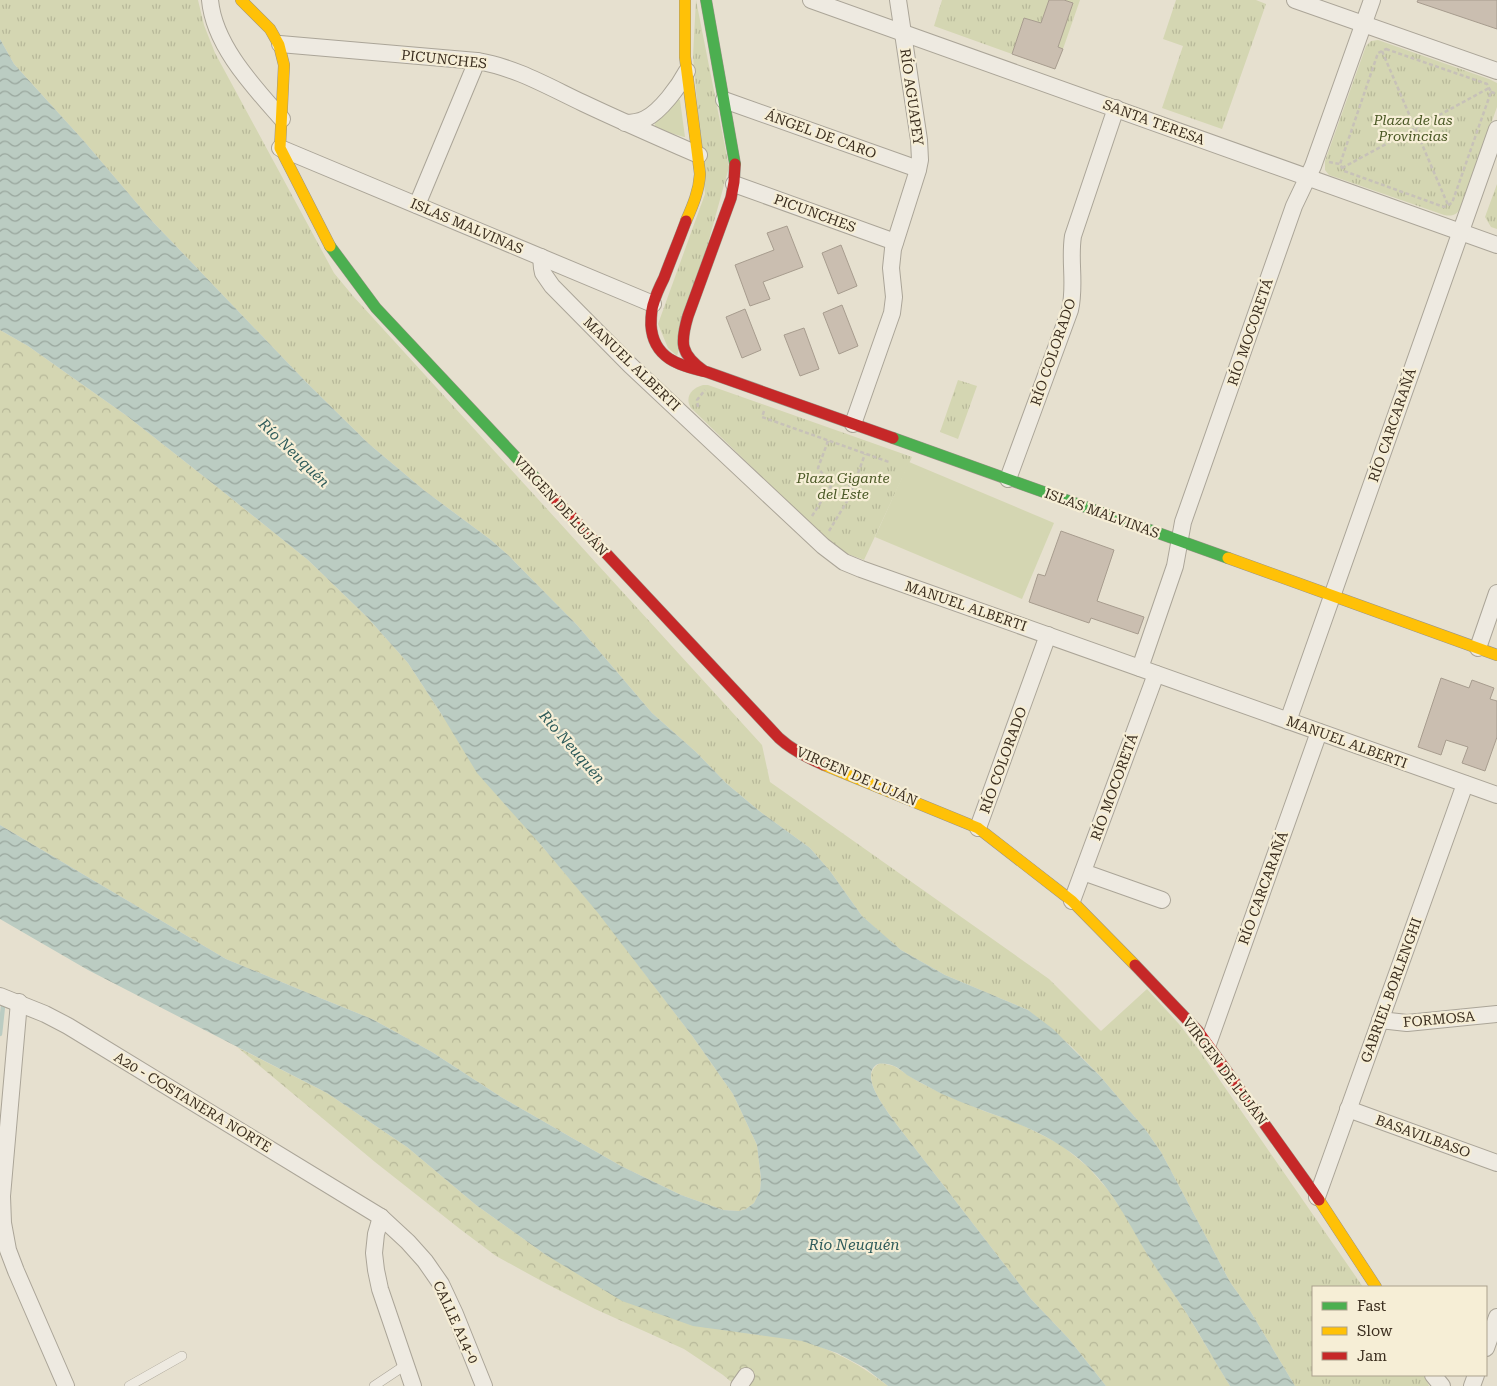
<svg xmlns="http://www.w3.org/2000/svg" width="1497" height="1386" font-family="'Roboto Serif',serif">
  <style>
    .grass { fill: url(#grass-tufts) }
    .forest { fill: url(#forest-crowns) }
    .garden { fill: #d4d6b2 }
    .water { fill: url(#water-waves) }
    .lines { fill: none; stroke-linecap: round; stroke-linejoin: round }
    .stream { stroke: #bbccc2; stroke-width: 4.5 }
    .building { fill: #cabeb0; stroke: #a79c8e }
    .lane-casing { stroke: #aba598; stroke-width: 10 }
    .street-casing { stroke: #aba598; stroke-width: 18 }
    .fast-casing { stroke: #9b9488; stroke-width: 12 }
    .slow-casing { stroke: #9b9488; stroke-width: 12 }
    .jam-casing { stroke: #9b9488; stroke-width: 12 }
    .path { stroke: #c7c1b8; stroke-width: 2.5; stroke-dasharray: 4 2.5; stroke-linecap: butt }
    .lane { stroke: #eeeae1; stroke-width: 9 }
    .street { stroke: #eeeae1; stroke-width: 16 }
    .fast { stroke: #4caf50; stroke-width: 11 }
    .slow { stroke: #ffc107; stroke-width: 11 }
    .jam { stroke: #c62828; stroke-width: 11 }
    .labels { text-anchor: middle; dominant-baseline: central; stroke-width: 4.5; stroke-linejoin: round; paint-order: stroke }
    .street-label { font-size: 14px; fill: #3b2e1f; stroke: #f6eed6 }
    .park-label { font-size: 14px; font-style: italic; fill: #4a5825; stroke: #f6eed6 }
    .water-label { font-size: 15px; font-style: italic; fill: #2e5b5a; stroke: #f6eed6 }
  </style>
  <defs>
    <pattern id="grass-tufts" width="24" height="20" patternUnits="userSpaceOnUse" patternTransform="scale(1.25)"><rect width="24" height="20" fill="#d4d6b2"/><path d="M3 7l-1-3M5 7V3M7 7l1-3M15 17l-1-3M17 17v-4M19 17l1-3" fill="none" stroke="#b7b899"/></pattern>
    <pattern id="forest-crowns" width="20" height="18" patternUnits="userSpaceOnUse" patternTransform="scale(1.25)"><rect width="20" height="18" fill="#d4d6b2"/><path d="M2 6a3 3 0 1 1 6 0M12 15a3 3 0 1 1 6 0" fill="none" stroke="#b7b899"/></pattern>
    <pattern id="water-waves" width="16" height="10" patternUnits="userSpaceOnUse" patternTransform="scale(1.25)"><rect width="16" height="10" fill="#bbccc2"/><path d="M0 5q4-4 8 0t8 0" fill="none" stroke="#99a69d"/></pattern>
  </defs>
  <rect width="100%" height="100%" fill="#e6e0cf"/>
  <!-- grass -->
  <g class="grass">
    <polygon points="0,0 198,0 204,25 215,53 334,273 353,296 762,745 770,782 1049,979 1101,1031 1147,989 1179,1024 1199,1050 1363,1287 1313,1287 1313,1375 1424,1375 1429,1386 1295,1386 1249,1309 1230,1282 1161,1152 1145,1129 1100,1076 1071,1046 1028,1010 945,975 901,950 883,935 862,916 830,871 810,848 758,810 726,783 696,752 652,713 577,625 508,555 491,540 425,491 369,444 307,383 152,221 83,140 14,64 0,39"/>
    <polygon points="696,0 729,167 677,356 668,348 658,324 705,194 693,56"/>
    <polygon points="942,0 1049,0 1041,23 1024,18 1012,54 934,26"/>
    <polygon points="1064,0 1080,0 1063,49 1058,47 1073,3"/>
    <polygon points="1176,0 1256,0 1266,4 1222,129 1162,108 1183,46 1163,39"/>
    <path d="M1378,40L1489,79L1497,83V107L1462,206C1458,214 1453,217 1444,215L1341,179L1329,175L1325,170V161L1366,46L1371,41Z"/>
    <polygon points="1497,184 1497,229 1491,227 1485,217"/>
    <polygon points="958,380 977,386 958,439 940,432"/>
    <path d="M703,385H708L912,457L864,560L842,552L827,540L691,408C684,397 692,388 703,385Z"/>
  </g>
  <!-- forest -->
  <g class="forest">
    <polygon points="0,330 28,346 127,416 221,490 308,560 367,617 408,663 442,715 541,845 598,912 693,1037 733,1094 757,1145 761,1179 760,1191 754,1203 746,1209 739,1211 723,1210 681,1195 621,1166 501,1097 432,1052 372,1019 308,993 226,959 0,825"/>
    <path d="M237,1047L327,1093L407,1147L476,1205L546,1255L750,1334C767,1335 786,1336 803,1341C835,1350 862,1366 888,1386H736L723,1375L684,1349L595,1309L547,1284L496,1256L460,1229L375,1162Z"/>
    <path d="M881,1063L894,1066L919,1082L941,1093L984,1111L1020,1124L1060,1144L1088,1167L1109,1191L1127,1218L1147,1254L1187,1314L1230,1386H1106L1069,1339L1031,1299L897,1125C888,1111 855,1074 881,1063Z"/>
  </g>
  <!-- garden -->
  <g class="garden">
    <polygon points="677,99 680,100 685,137 684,137 657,129 654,127 656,121"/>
    <polygon points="909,462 1054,523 1022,599 875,537"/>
  </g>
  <!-- water -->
  <path class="water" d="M0,39L14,64L83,140L152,221L307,383L369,444L425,491L491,540L508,555L577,625L652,713L696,752L726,783L758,810L810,848L830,871L862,916L901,950L945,975L1028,1010L1053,1029L1100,1076L1145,1129L1161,1152L1230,1282L1249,1309L1295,1386H1230C1215,1362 1202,1338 1187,1314C1174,1294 1160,1275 1147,1254C1129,1224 1114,1192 1088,1167C1045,1126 992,1117 940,1093C929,1087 917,1081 907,1075C903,1072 899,1068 894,1066C889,1064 881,1062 876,1065C859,1078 889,1113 897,1125L1031,1299L1069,1339L1106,1386H888L865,1368L837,1353L802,1341L693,1326L622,1301L546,1255L476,1205L407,1147L327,1093L88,970L0,919V825L226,959L308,993L372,1019L432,1052L501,1097L621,1166L681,1195L723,1210L739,1211L746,1209L754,1203L760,1191L761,1179L757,1145L733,1094L693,1037L598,913L541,845L477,773L442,715L408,663L367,617L308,560L221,490L127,416L28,346L0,330Z"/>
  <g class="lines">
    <!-- stream -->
    <polyline class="stream" points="0,1034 3,1006"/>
  </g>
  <!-- building -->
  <g class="building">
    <polygon points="1049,0 1064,0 1073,3 1058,47 1063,49 1055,69 1012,54 1024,18 1041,23"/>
    <polygon points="1418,0 1497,0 1497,29 1417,2"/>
    <polygon points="787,226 803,267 763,282 770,299 750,306 735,265 774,250 767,233"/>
    <polygon points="841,245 857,286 838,294 822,253"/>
    <polygon points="842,305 858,346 839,354 823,313"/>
    <polygon points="745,309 761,350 742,358 726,317"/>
    <polygon points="804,328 819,369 800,376 784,335"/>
    <polygon points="1061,531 1114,550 1097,601 1144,617 1138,634 1091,618 1089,623 1029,602 1038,574 1045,576"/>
    <polygon points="1441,678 1469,688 1472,680 1494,688 1490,699 1497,701 1497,737 1485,771 1462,763 1468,747 1446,740 1441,755 1418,747"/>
  </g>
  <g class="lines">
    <!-- lane casing -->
    <g class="lane-casing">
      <g id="lane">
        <polyline points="129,1386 182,1356"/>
        <polyline points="374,1386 407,1364"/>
      </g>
    </g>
    <!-- street casing -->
    <g class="street-casing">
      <g id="street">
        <path d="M210,0C214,45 253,86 282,119"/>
        <polyline points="811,0 1497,245"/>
        <polyline points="1295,0 1497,71"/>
        <path d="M280,44L477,61C515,67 549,87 583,103C621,121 660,138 699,155"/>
        <polyline points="724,100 918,169"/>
        <path d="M625,123C632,123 639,122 645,119C661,111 679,86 687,71"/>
        <polyline points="280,148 653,304"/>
        <polyline points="734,184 895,242"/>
        <polyline points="417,205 477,61"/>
        <polyline points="541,257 542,268 543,273 552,286 630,365 823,546 844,562 861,569 1497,795"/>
        <polyline points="853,424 892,313 894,297 891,268 893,249 918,170 920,160 919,140 898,0"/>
        <path d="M1008,479L1070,310C1076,285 1069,261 1073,236L1116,108"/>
        <polyline points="1478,648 1497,593"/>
        <polyline points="1140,668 1175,566 1183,522 1294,206 1313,166 1372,0"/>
        <polyline points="1288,721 1497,129"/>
        <polyline points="978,828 1048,635"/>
        <polyline points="1083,872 1162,900"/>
        <polyline points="1072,901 1156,674"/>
        <polyline points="0,996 45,1014 68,1026 381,1217 408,1242 425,1261 441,1284 455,1314 484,1386"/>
        <polyline points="19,1002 2,1196 3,1223 8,1250 16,1271 66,1386"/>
        <polyline points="1380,1020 1407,1023 1497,1014"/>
        <polyline points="1208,1044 1319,732"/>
        <polyline points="1348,1109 1497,1163"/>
        <polyline points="1317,1197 1465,784"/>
        <polyline points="381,1217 376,1234 374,1253 376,1270 380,1289 413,1386"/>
        <polyline points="1486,1348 1497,1317"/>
        <polyline points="1433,1375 1442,1386"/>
        <polyline points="739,1386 746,1376"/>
        <polyline points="1472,1386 1476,1375"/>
      </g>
    </g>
    <!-- fast casing -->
    <g class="fast-casing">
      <g id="fast">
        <polyline points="706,0 735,164"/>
        <polyline points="330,246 376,308 543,486"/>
        <polyline points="893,438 1228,558"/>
      </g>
    </g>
    <!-- slow casing -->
    <g class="slow-casing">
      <g id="slow">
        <polyline points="241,0 270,29 279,45 284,65 280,148 330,246"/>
        <path d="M685,0V57L700,174C699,191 693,205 686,221"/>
        <polyline points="1228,558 1497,655"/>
        <polyline points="824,765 978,828 1072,901 1135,965"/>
        <polyline points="1319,1200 1376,1287"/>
      </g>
    </g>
    <!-- jam casing -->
    <g class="jam-casing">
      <g id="jam">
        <path d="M686,221C679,240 671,259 664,278C660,286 656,294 654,302C651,309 651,318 651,325C653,358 679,366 707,372L893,438"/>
        <path d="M704,371C680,354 680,343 688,316L731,198L734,182L735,164"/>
        <path d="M543,486L779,738C792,750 808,758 824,765"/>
        <polyline points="1135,965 1198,1031 1319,1200"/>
      </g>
    </g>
    <!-- path -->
    <g class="path">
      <polygon points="1386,49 1487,84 1491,92 1452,203 1444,207 1344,171 1340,164 1378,53"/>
      <polyline points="1382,51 1448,205"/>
      <polyline points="1491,92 1497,94"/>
      <polyline points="1329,162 1340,164"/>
      <polyline points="1342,168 1489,88"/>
      <polyline points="698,407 697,400 705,390"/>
      <polyline points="764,411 762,417 889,462"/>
      <polyline points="828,441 818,468 826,478 853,487"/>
      <polyline points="812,516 831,486 833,480"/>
      <polyline points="829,531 849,498 865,454"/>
    </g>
    <!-- lane -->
    <use href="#lane" class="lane"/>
    <!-- street -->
    <use href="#street" class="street"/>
    <!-- fast -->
    <use href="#fast" class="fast"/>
    <!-- slow -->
    <use href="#slow" class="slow"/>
    <!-- jam -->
    <use href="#jam" class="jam"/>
  </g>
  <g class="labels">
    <!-- street labels -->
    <g class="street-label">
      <text transform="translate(444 59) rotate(6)">PICUNCHES</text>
      <text transform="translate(912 97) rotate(82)">RÍO AGUAPEY</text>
      <text transform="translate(1154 122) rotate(20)">SANTA TERESA</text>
      <text transform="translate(821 134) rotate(20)">ÁNGEL DE CARO</text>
      <text transform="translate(815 213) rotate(20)">PICUNCHES</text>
      <text transform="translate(467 226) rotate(23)">ISLAS MALVINAS</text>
      <text transform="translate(1250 332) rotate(-71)">RÍO MOCORETÁ</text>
      <text transform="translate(1053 352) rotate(-71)">RÍO COLORADO</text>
      <text transform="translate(632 364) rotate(44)">MANUEL ALBERTI</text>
      <text transform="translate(1392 425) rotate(-71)">RÍO CARCARAÑÁ</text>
      <text transform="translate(561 506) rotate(47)">VIRGEN DE LUJÁN</text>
      <text transform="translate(1102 513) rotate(20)">ISLAS MALVINAS</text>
      <text transform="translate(966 606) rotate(19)">MANUEL ALBERTI</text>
      <text transform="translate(1347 742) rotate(20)">MANUEL ALBERTI</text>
      <text transform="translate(1003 760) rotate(-70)">RÍO COLORADO</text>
      <text transform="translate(857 776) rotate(23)">VIRGEN DE LUJÁN</text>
      <text transform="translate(1114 787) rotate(-70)">RÍO MOCORETÁ</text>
      <text transform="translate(1263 888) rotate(-70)">RÍO CARCARAÑÁ</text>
      <text transform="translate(1391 990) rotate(-70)">GABRIEL BORLENGHI</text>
      <text transform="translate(1439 1019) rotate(-5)">FORMOSA</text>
      <text transform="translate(1225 1071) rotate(53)">VIRGEN DE LUJÁN</text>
      <text transform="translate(193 1102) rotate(31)">A20 - COSTANERA NORTE</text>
      <text transform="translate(1423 1136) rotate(20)">BASAVILBASO</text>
      <text transform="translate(456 1322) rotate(65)">CALLE A14-0</text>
    </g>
    <!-- park labels -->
    <g class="park-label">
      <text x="1413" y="120">Plaza de las<tspan x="1413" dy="16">Provincias</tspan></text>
      <text x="843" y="478">Plaza Gigante<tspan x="843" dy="16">del Este</tspan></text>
    </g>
    <!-- water labels -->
    <g class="water-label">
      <text transform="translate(294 453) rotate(44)">Río Neuquén</text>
      <text transform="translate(572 747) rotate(49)">Río Neuquén</text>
      <text x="854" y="1245">Río Neuquén</text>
    </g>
  </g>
  <!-- legend -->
  <rect x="1312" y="1286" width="175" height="90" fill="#f6eed6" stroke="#aba18d"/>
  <rect x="1322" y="1302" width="25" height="8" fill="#4caf50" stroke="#aba18d"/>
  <text x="1357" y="1311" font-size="15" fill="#3b2e1f">Fast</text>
  <rect x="1322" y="1327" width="25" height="8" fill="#ffc107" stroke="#aba18d"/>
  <text x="1357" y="1336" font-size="15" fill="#3b2e1f">Slow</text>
  <rect x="1322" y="1352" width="25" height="8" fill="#c62828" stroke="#aba18d"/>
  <text x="1357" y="1361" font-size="15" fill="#3b2e1f">Jam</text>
</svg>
